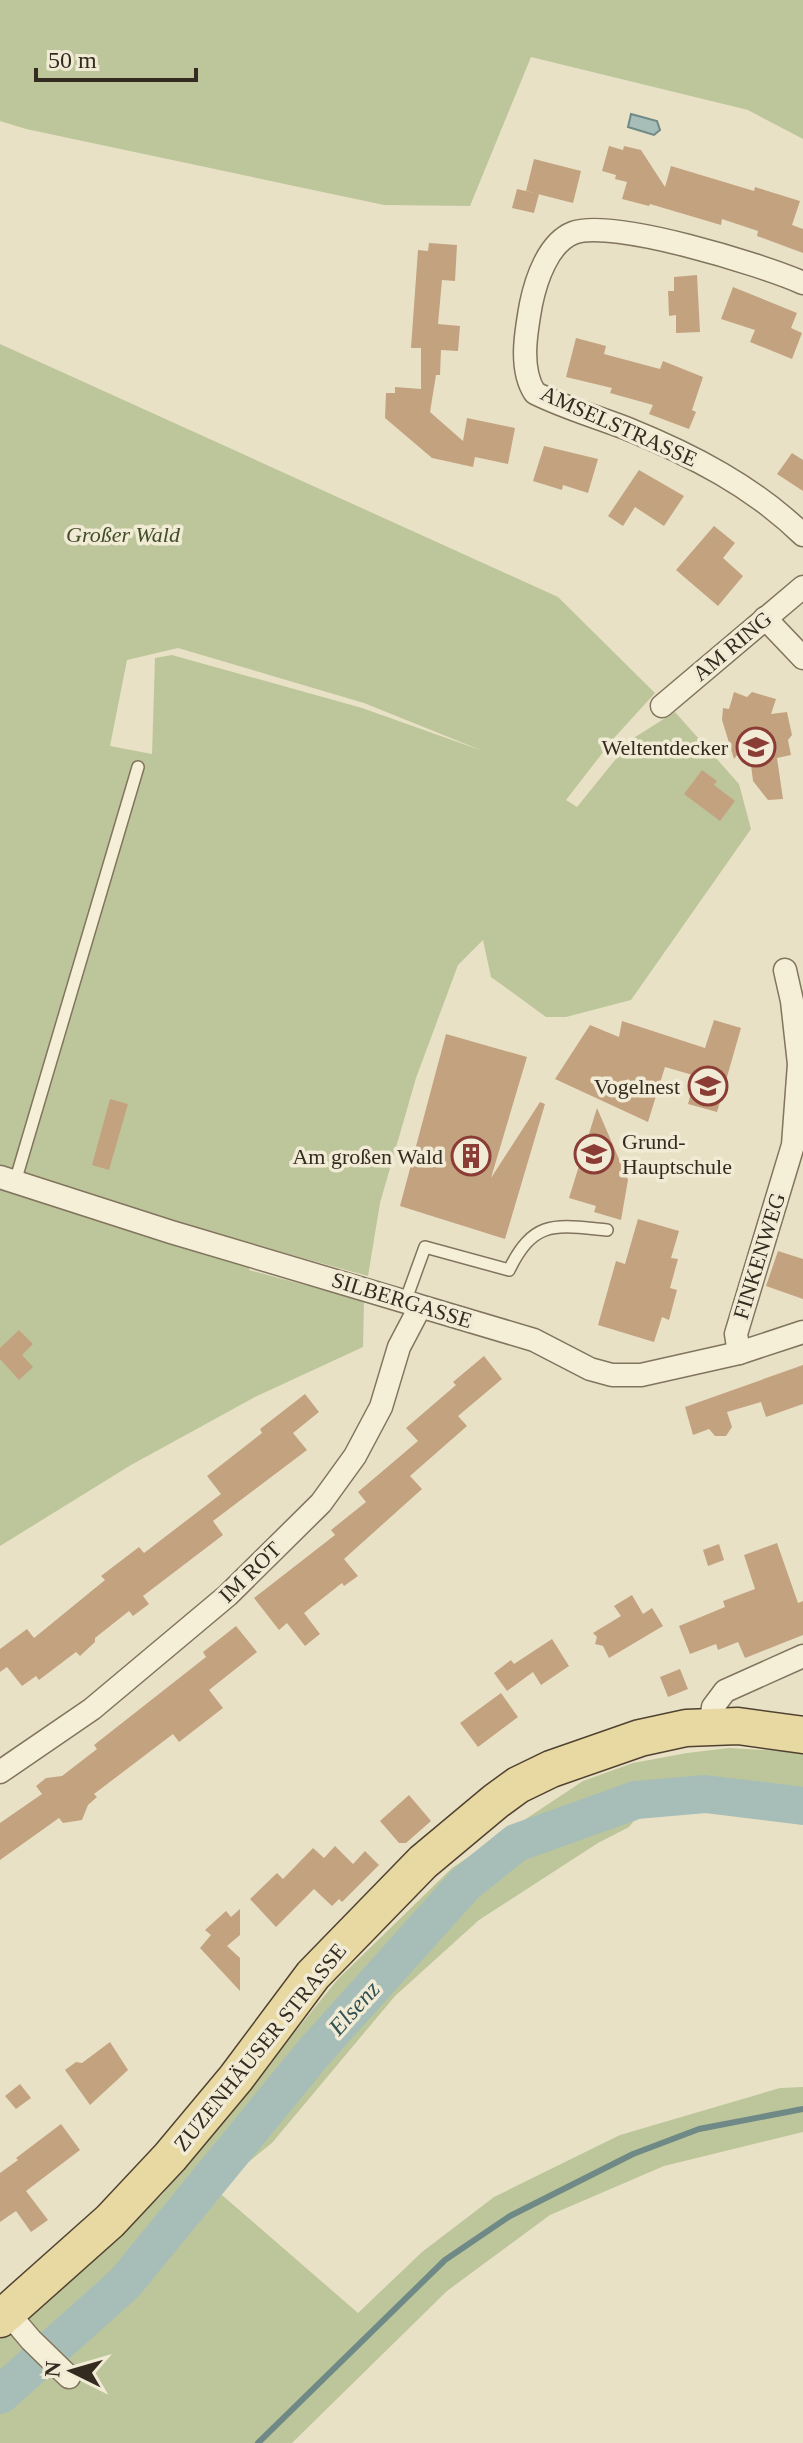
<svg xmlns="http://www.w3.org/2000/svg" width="803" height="2443" font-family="'Times New Roman',serif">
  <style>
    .green { fill: #bdc69b; fill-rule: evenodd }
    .water { fill: #a7bdb8; stroke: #6f8a86; stroke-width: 2 }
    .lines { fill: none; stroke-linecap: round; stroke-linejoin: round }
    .stream { stroke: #6f8a86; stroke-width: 6 }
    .river { stroke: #a7bdb8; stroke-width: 38 }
    .building { fill: #c3a280 }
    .service-casing { stroke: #82745e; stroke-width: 14 }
    .minor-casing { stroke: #82745e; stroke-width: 25 }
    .primary-casing { stroke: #504231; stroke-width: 39 }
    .service { stroke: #f5efd8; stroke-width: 11 }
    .minor { stroke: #f5efd8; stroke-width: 22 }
    .primary { stroke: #e8d8a2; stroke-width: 36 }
    .labels { text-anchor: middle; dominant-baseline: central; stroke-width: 7; stroke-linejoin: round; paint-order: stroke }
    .street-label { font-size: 22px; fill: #342b20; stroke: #f1ebd5 }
    .park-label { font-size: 22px; font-style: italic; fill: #414e29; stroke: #f1ebd5 }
    .poi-label { font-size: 22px; fill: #342b20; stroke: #f1ebd5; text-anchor: end }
    .water-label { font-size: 24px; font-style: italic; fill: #315152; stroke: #f1ebd5 }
  </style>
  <rect width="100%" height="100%" fill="#e9e1c6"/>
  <!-- green -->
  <g class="green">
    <polygon points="0,0 803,0 803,139 748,110 531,57 470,206 384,205 26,129 0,121"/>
    <path d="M0,344L558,597L655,693L614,738L566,800L577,807L632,739L675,712L739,784L751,829L631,1000L566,1017H546L491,977L483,940L458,965L416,1078L380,1203L368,1276L255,1245L249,1270L364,1301L363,1347L255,1397L131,1465L0,1546ZM178,648L364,703L483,751L362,708L172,655L155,658L152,754L110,746L127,660Z"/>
    <polygon points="729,1748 803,1752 803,1813 701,1802 646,1806 629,1827 598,1843 479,1920 395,1996 272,2143 215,2189 358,2313 422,2252 494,2197 620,2135 780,2088 803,2087 803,2132 664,2166 550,2215 447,2291 292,2443 0,2443 0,2339 161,2196 338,1979 452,1868 583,1781 633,1763 687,1753"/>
  </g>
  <!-- water -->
  <polygon class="water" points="631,114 657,121 660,130 654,135 628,127"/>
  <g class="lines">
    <!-- stream -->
    <polyline class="stream" points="258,2443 445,2260 510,2216 633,2154 699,2129 803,2109"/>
    <!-- river -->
    <polyline class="river" points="0,2395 125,2283 315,2051 465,1884 516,1843 636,1800 705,1794 803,1806"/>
  </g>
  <!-- building -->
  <g class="building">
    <polygon points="609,146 623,150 624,146 641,150 665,187 671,166 754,191 755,187 800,201 792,225 803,229 803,253 757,236 758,231 722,219 721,225 650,204 649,206 622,199 627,182 615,179 616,175 602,171"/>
    <polygon points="534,159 581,171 573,203 526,191"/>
    <polygon points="517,189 539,194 534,213 512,208"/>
    <polygon points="429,243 457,245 455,281 442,280 438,324 460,326 458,351 441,350 440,375 436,375 430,412 463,441 467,418 515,428 508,464 475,457 473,467 432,458 385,418 386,393 395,393 395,387 421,389 421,348 411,348 418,250 428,251"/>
    <polygon points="697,275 700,332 676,333 676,315 669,316 668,291 674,291 674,277"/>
    <polygon points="733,287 797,313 791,328 802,333 792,359 750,342 755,330 721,319"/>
    <polygon points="576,338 606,346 604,354 660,369 663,361 703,377 692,410 696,412 689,429 649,414 653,405 610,393 612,388 566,377"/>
    <polygon points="544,446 598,459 588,493 563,485 562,490 533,481"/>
    <polygon points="792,453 803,460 803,491 777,474"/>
    <polygon points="639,470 684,496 664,526 635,507 623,526 608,516"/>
    <polygon points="714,526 735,543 723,558 743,576 718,606 676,570"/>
    <polygon points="734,692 747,697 752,692 776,699 771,714 787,712 792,735 788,740 791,755 777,758 783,799 768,800 753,781 748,741 734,759 722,720 723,708 729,709"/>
    <polygon points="702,770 717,781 714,785 735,801 720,821 684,794"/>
    <polygon points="714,1020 741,1028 717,1112 688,1104 696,1076 665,1067 648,1122 555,1079 590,1025 619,1037 622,1021 705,1048"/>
    <polygon points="446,1034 527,1057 491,1178 540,1102 545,1104 505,1239 400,1206"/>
    <polygon points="110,1099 128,1104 109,1170 92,1165"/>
    <polygon points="597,1108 628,1180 621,1220 594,1212 596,1206 569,1198"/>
    <polygon points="638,1219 679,1231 671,1258 678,1259 670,1288 677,1290 669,1320 662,1317 654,1342 598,1325 616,1261 625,1264"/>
    <polygon points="778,1251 803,1259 803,1299 766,1286"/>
    <polygon points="19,1330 33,1344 22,1355 33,1367 19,1380 0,1359 0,1348"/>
    <polygon points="484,1356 502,1379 458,1416 467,1426 410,1476 422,1489 344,1559 358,1576 344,1586 342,1583 304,1613 320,1634 305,1646 287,1623 279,1630 254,1598 335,1535 331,1530 366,1502 358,1492 418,1441 406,1428 456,1385 453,1382"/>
    <polygon points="803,1365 803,1404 766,1417 761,1402 727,1412 732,1427 726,1436 715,1436 709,1429 693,1435 685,1407"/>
    <polygon points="305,1394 319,1412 293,1433 307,1450 213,1521 223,1535 143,1596 149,1604 133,1616 129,1611 95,1638 95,1642 80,1656 76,1652 39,1680 36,1676 22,1686 7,1667 0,1672 0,1649 27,1629 34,1638 105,1580 101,1576 139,1547 144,1553 221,1494 207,1476 262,1433 260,1429"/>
    <polygon points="777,1543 798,1603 803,1601 803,1635 745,1658 738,1642 718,1650 716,1644 690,1654 679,1626 725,1607 723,1601 755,1589 744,1555"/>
    <polygon points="719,1544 724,1560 708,1566 703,1550"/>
    <polygon points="632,1595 643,1614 652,1608 663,1626 609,1658 603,1646 595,1644 597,1637 593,1633 621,1616 614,1606"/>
    <polygon points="236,1626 257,1652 209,1690 223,1708 179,1742 173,1734 94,1794 97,1797 88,1805 82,1820 63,1823 59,1818 0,1860 0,1823 42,1794 36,1786 46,1778 62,1776 97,1749 94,1745 206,1657 203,1652"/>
    <polygon points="552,1639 569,1666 541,1685 533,1672 507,1691 494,1673 511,1660 514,1664"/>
    <polygon points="680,1669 688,1689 668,1697 660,1677"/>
    <polygon points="501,1693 518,1717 478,1747 460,1723"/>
    <polygon points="409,1795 431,1821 406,1843 399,1843 380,1821"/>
    <polygon points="335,1846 353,1864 365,1851 379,1865 342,1902 339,1899 332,1906 314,1889 276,1927 250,1899 277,1873 283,1879 313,1848 324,1858"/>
    <polygon points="240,1909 240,1935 227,1946 240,1958 240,1991 200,1948 211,1935 205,1930 226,1911 231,1917"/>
    <polygon points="110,2042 128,2070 90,2105 65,2070 76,2062 82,2063"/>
    <polygon points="20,2084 31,2098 16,2109 5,2096"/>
    <polygon points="61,2124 80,2150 26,2191 48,2220 31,2232 16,2211 0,2222 0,2173 18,2160 16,2158"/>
  </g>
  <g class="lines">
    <!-- service casing -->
    <g class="service-casing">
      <g id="service">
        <polyline points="15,1182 138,767"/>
        <path d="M405,1302L425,1247L509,1270C534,1219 555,1225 607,1230"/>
      </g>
    </g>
    <!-- minor casing -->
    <g class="minor-casing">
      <g id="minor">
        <path d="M803,283C763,265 611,218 573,233C548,243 536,280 531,304C526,332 519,369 535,393C565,408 597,417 628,429C692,455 754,487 803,535"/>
        <polyline points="765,618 803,658"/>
        <polyline points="662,706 803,587"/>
        <polyline points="0,1177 171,1232 534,1340 590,1369 612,1375 641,1375 739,1353 803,1332"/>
        <polyline points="739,1353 736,1334 793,1145 799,1064 792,1001 785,970"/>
        <polyline points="710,1727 713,1707 725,1691 803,1656"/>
        <polyline points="0,1772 92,1709 228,1595 321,1503 355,1456 381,1407 399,1347 420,1307"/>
        <polyline points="8,2313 31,2340 69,2377"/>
      </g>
    </g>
    <!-- primary casing -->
    <g class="primary-casing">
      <polyline id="primary" points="0,2319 110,2221 170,2157 236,2078 313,1975 423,1862 496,1801 518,1785 551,1769 640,1738 686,1728 738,1726 803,1735"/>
    </g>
    <!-- service -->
    <use href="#service" class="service"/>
    <!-- minor -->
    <use href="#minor" class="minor"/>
    <!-- primary -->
    <use href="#primary" class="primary"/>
  </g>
  <!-- icons -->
  <defs>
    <g id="school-ring" transform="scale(2)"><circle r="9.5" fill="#f1ebd5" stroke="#8a3c35" stroke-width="1.5"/><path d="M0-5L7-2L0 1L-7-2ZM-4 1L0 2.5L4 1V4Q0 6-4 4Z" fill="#8a3c35"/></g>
    <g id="building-ring" transform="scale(2)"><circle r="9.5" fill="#f1ebd5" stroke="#8a3c35" stroke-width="1.5"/><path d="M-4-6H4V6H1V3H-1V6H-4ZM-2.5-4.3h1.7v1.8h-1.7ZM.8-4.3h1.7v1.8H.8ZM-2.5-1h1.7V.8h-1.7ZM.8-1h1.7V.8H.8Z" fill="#8a3c35"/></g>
  </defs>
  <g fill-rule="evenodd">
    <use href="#school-ring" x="756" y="747"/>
    <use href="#school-ring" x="708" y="1086"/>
    <use href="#school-ring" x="594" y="1154"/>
    <use href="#building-ring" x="471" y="1156"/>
  </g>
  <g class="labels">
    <!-- street labels -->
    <g class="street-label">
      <text transform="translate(619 426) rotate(24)">AMSELSTRASSE</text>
      <text transform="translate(732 646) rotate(-40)">AM RING</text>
      <text transform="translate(759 1256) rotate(-73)">FINKENWEG</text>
      <text transform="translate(402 1300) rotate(17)">SILBERGASSE</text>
      <text transform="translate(250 1572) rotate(-44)">IM ROT</text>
      <text transform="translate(260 2047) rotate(-51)">ZUZENHÄUSER STRASSE</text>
    </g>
    <!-- park labels -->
    <g class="park-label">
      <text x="123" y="534">Großer Wald</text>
    </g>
    <!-- poi labels -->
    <g class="poi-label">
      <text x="728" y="747">Weltentdecker</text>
      <text x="680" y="1086">Vogelnest</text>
      <text x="622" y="1141" text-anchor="start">Grund-<tspan x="622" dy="25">Hauptschule</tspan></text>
      <text x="443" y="1156">Am großen Wald</text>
    </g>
    <!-- water labels -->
    <g class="water-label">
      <text transform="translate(354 2008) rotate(-48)">Elsenz</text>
    </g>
  </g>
  <!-- north arrow -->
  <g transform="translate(72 2371) rotate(275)" stroke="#f1ebd5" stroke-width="6" paint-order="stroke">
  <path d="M0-6L14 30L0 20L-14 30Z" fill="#342b20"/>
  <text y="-12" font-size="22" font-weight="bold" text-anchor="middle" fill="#342b20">N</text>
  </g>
  <!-- scale -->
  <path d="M36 68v12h160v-12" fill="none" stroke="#342b20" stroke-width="4"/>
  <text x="48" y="68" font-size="24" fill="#342b20" stroke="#f1ebd5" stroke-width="6" paint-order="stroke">50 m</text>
</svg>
